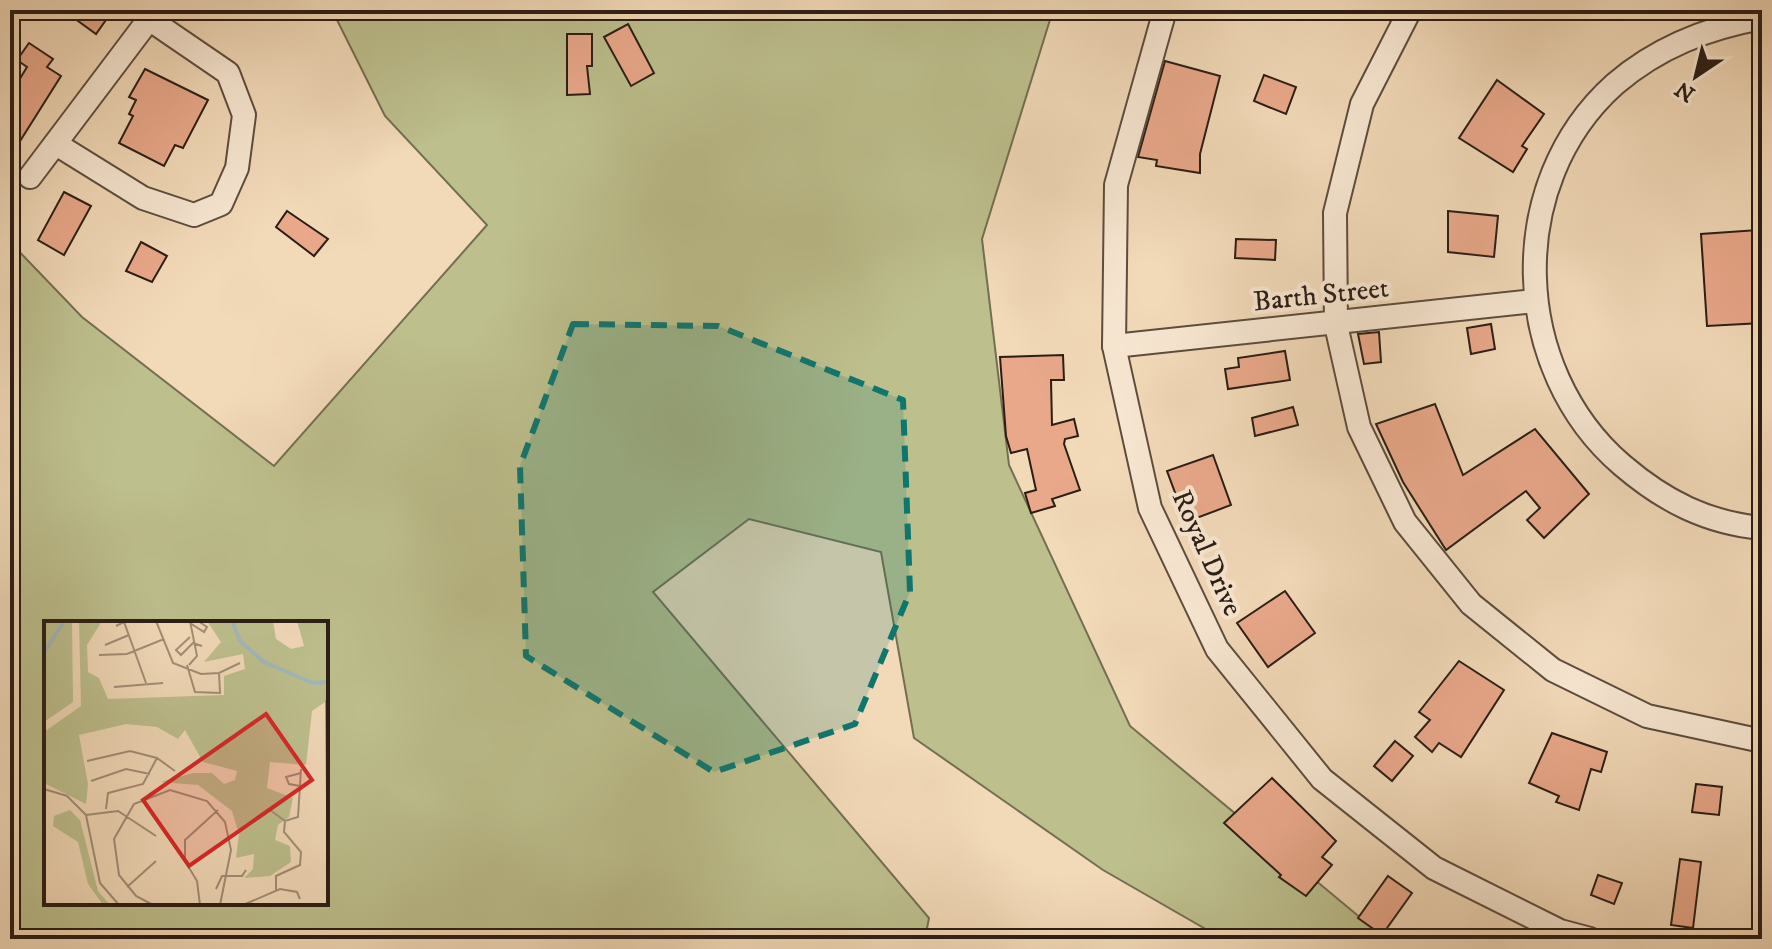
<svg xmlns="http://www.w3.org/2000/svg" width="1772" height="949" font-family="'IM FELL DW Pica',serif">
  <style>
    .green { fill: #bdbf8d; stroke: #746e52; stroke-width: 2; fill-rule: evenodd }
    .building { fill: #e9a88a; stroke: #2b1d16; stroke-width: 2 }
    .lines { fill: none; stroke-linecap: round; stroke-linejoin: round }
    .minor-casing { stroke: #5d4c3e; stroke-width: 26 }
    .minor { stroke: #f7e6d1; stroke-width: 22 }
    .marked { fill: #0f766e; fill-opacity: 0.2; stroke: #0f766e; stroke-width: 6; stroke-dasharray: 16 10; stroke-linejoin: round }
    .labels { text-anchor: middle; dominant-baseline: central; stroke-width: 8; stroke-linejoin: round; paint-order: stroke }
    .street-label { font-size: 28px; fill: #2b1d16; stroke: #f7e6d1 }
    .inset-river { fill: none; stroke: #a1b7ba; stroke-width: 4 }
    .inset-road { fill: none; stroke: #a28e77; stroke-width: 2 }
    .view { fill: #d62828; fill-opacity: 0.15; stroke: #d62828; stroke-width: 4 }
    .inset-edge { fill: none; stroke: #2b1d16; stroke-width: 4 }
  </style>
  <rect width="100%" height="100%" fill="#f2d9b8"/>
  <filter id="stains"><feTurbulence type="fractalNoise" baseFrequency=".0025" numOctaves="4"/><feColorMatrix values="0 0 0 0 .2 0 0 0 0 .09 0 0 0 0 .02 0 0 0 .5 -.17"/></filter>
  <radialGradient id="worn" r=".72"><stop offset=".6" stop-color="#630" stop-opacity="0"/><stop offset="1" stop-color="#630" stop-opacity=".3"/></radialGradient>
  <!-- green -->
  <path class="green" d="M332,10H1053L982,239L1009,465L1130,726L1386,939H1223L1103,870L914,738L881,552L749,519L653,592L929,918L925,939H10V242L82,317L274,466L487,225L385,116ZM46,623H326V903H46Z"/>
  <!-- building -->
  <g class="building">
    <polygon points="63,10 113,10 96,34"/>
    <polygon points="628,24 654,73 631,86 604,37"/>
    <polygon points="567,34 592,34 592,66 587,66 590,94 567,95"/>
    <polygon points="29,43 53,59 47,67 61,76 10,157 10,95 27,67 17,60"/>
    <polygon points="1165,61 1220,76 1200,154 1200,173 1156,166 1157,160 1138,157"/>
    <polygon points="145,69 208,100 183,148 175,145 164,166 119,143 133,116 129,114 136,100 129,97"/>
    <polygon points="1264,75 1296,87 1286,114 1254,101"/>
    <polygon points="1497,80 1544,114 1522,146 1527,149 1513,172 1459,138"/>
    <polygon points="64,192 91,206 64,255 38,240"/>
    <polygon points="287,211 328,239 314,256 276,227"/>
    <polygon points="1448,211 1498,216 1494,257 1448,252"/>
    <polygon points="1758,230 1759,245 1762,245 1762,323 1707,326 1701,234"/>
    <polygon points="1236,239 1276,240 1275,260 1235,258"/>
    <polygon points="141,242 167,256 152,282 126,271"/>
    <polygon points="1491,324 1495,349 1471,354 1467,328"/>
    <polygon points="1379,332 1381,362 1364,364 1358,334"/>
    <polygon points="1285,351 1290,380 1228,389 1225,369 1239,367 1238,358"/>
    <polygon points="1063,355 1064,380 1051,380 1052,425 1074,419 1078,436 1065,439 1064,444 1080,490 1052,499 1055,506 1031,513 1025,493 1036,490 1027,449 1011,453 1006,436 1000,357"/>
    <polygon points="1435,404 1463,475 1535,429 1589,494 1544,538 1527,520 1540,508 1526,491 1446,550 1403,482 1376,424"/>
    <polygon points="1293,407 1298,425 1255,436 1252,418"/>
    <polygon points="1213,455 1231,505 1186,522 1167,471"/>
    <polygon points="1285,591 1315,633 1268,667 1237,623"/>
    <polygon points="1459,661 1504,690 1461,757 1439,743 1432,752 1415,737 1430,720 1419,712"/>
    <polygon points="1552,733 1607,752 1601,772 1591,769 1579,810 1556,802 1559,796 1529,783"/>
    <polygon points="1395,741 1413,756 1392,781 1374,766"/>
    <polygon points="1272,778 1336,841 1322,857 1332,865 1306,896 1279,877 1281,875 1224,823"/>
    <polygon points="1696,784 1722,787 1719,815 1692,812"/>
    <polygon points="1680,859 1701,862 1693,928 1671,925"/>
    <polygon points="1598,875 1622,883 1614,904 1591,895"/>
    <polygon points="1388,876 1412,893 1382,935 1358,918"/>
  </g>
  <g class="lines">
    <!-- minor casing -->
    <g class="minor-casing">
      <g id="minor">
        <polyline points="1165,10 1116,185 1114,346 1150,508 1217,649 1322,779 1434,868 1560,931 1590,939"/>
        <polyline points="1410,10 1362,104 1335,213 1336,325 1359,427 1405,522 1471,604 1553,670 1647,716 1762,741"/>
        <path d="M1762,18C1707,28 1658,47 1615,84C1503,184 1511,370 1622,465C1664,501 1707,523 1762,528"/>
        <polyline points="56,144 143,198 194,215 221,204 237,168 244,115 228,73 149,19"/>
        <polyline points="30,177 156,10"/>
        <polyline points="1114,346 1534,301"/>
      </g>
    </g>
    <!-- minor -->
    <use href="#minor" class="minor"/>
  </g>
  <!-- marked area -->
  <path class="marked" d="M573,324L718,326L903,400L910,592L855,724L714,772L526,656L520,466Z"/>
  <g class="labels">
    <!-- street labels -->
    <g class="street-label">
      <text transform="translate(1321 295) rotate(-6)">Barth Street</text>
      <text transform="translate(1207 553) rotate(66)">Royal Drive</text>
    </g>
  </g>
  <!-- overview -->
  <g transform="translate(44 621)">
    <rect width="284" height="284" fill="#f2d9b8"/>
    <path d="M0,0H28L29,81L0,101ZM35,0H58L43,24L44,51L55,57L64,78L180,74V55L201,48L199,33L160,41L177,21L163,0H229L232,18L247,28L260,25L253,0H284V79L268,90L262,144L226,141L223,167L249,177L245,196L234,204L231,219L246,225L247,241L226,255L200,257L209,248L210,233L192,237L195,213L188,190L154,164L116,161L149,152H168L180,163L191,159L193,150L159,141L141,109L134,118L113,106L82,103L35,114L44,163L42,183L0,162V111L37,85ZM26,189L36,199L54,270L66,284H59L44,263L34,221L9,205L10,195Z" fill="#bdbf8d"/>
    <path class="inset-river" d="M188,0L196,20L220,41L269,62L284,61M0,32L20,0"/>
    <path class="inset-road" d="M112,0L129,42L157,53L175,52L196,42M146,2L160,11L163,6L154,0M72,5L80,1L102,62M146,16L132,29L137,34L149,22L158,25M61,24L85,14M55,34L83,33L120,18M143,44L151,71L176,72L175,52M145,44L153,35L146,0M70,66L119,62M282,79L284,283M43,140L86,130L113,137L131,150M47,160L82,148L106,153M256,165L245,163L242,156L257,152M0,168L23,175L42,194L56,262L75,284M62,188L64,172L99,163L113,137M226,189L241,200L254,196L257,148M42,194L74,190L112,215M83,266L112,240M172,268L178,255H198L202,249M232,269V255L256,244L257,231L240,211L241,200M109,284L92,275L75,254L70,218L90,183L126,169L163,180L181,201L187,229L176,284M156,284L153,260L141,240V219L174,189M199,284L236,268L253,271L256,278"/>
    <path class="view" d="M222,93L268,159L145,245L99,179Z"/>
    <rect width="284" height="284" class="inset-edge"/>
  </g>
  <!-- margin -->
  <rect width="1772" height="949" fill="none" stroke="#f2d9b8" stroke-width="40"/>
  <rect x="12" y="12" width="1748" height="925" fill="none" stroke="#2b1d16" stroke-width="4"/>
  <rect x="20" y="20" width="1732" height="909" fill="none" stroke="#2b1d16" stroke-width="2"/>
  <!-- north arrow -->
  <g transform="translate(1696 76) rotate(215)" stroke="#f7e6d1" stroke-width="6" paint-order="stroke">
  <path d="M0-6L14 30L0 20L-14 30Z" fill="#2b1d16"/>
  <text y="-12" font-size="22" font-weight="bold" text-anchor="middle" fill="#2b1d16">N</text>
  </g>
  <rect width="100%" height="100%" filter="url(#stains)"/>
  <rect width="100%" height="100%" fill="url(#worn)"/>
</svg>
